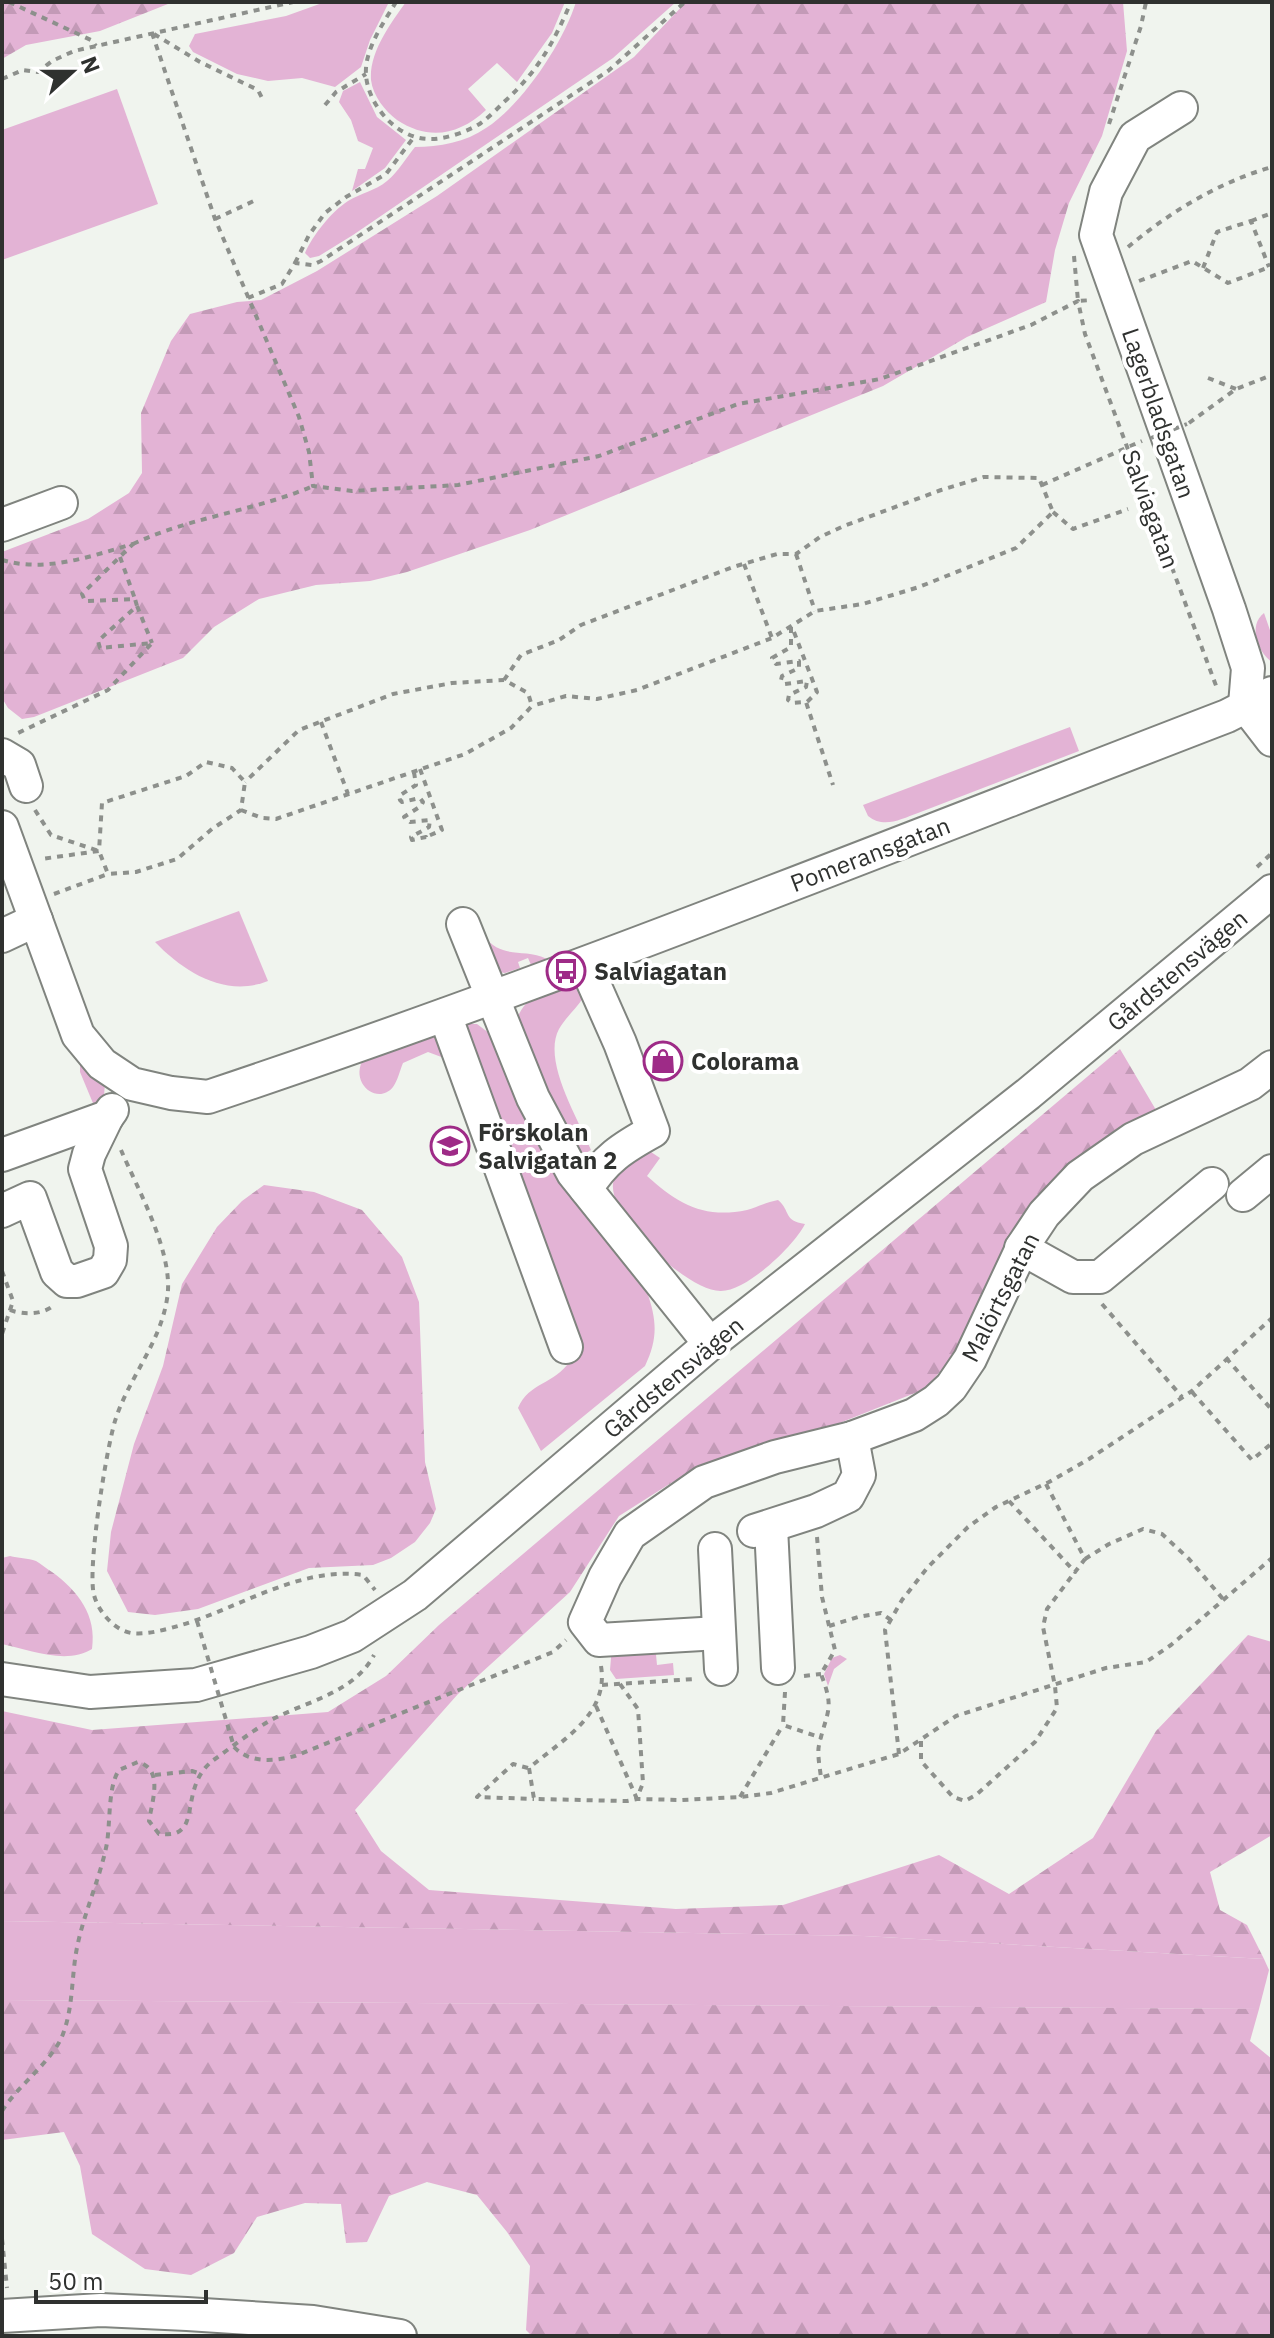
<svg xmlns="http://www.w3.org/2000/svg" width="1274" height="2338" font-family="'IBM Plex Sans',sans-serif">
  <style>
    .grass { fill: #e3b3d5 }
    .forest { fill: url(#forest-firs) }
    .lines { fill: none; stroke-linecap: round; stroke-linejoin: round }
    .minor-casing { stroke: #80847f; stroke-width: 36 }
    .path { stroke: #8d908c; stroke-width: 4; stroke-dasharray: 6 6; stroke-linecap: butt }
    .minor { stroke: #fff; stroke-width: 32 }
    .path-bridge { stroke: #8d908c; stroke-width: 4; stroke-dasharray: 6 6; stroke-linecap: butt }
    .labels { text-anchor: middle; dominant-baseline: central; stroke-width: 8; stroke-linejoin: round; paint-order: stroke }
    .street-label { font-size: 24px; fill: #2f312f; stroke: #fff }
    .poi-label { font-size: 24px; font-weight: bold; fill: #2f312f; stroke: #fff; text-anchor: start }
  </style>
  <defs>
    <pattern id="forest-firs" width="22" height="20" patternUnits="userSpaceOnUse" patternTransform="scale(2)"><rect width="22" height="20" fill="#e3b3d5"/><path d="M5 1l3.5 6h-7zM16 11l3.5 6h-7z" fill="#c39ab7"/></pattern>
  </defs>
  <rect width="100%" height="100%" fill="#f0f4ee"/>
  <!-- grass -->
  <g class="grass">
    <polygon points="325,2 389,2 370,40 361,67 335,87 302,78 268,81 237,74 193,52 189,46 195,34 286,16"/>
    <path d="M406,2H565L552,33L517,82L497,63L468,89L486,110C459,135 429,141 397,120C385,111 373,96 371,80C369,52 391,23 406,2Z"/>
    <path d="M576,2H676L613,58L353,235L319,256L310,258L305,253C313,235 331,212 348,201C361,193 375,191 387,181C398,172 406,158 415,147C439,147 466,142 486,128C523,104 563,43 576,2Z"/>
    <polygon points="360,82 377,117 406,140 385,168 352,191 358,169 365,169 373,148 358,141 351,120 339,102 343,91"/>
    <polygon points="117,89 158,204 2,260 2,130"/>
    <path d="M1264,613L1272,636V662C1257,652 1248,625 1264,613Z"/>
    <path d="M1070,727L1079,751L918,813C901,819 884,829 868,816L863,805Z"/>
    <path d="M239,911L268,981C225,998 184,972 155,942Z"/>
    <path d="M483,935C503,961 523,947 547,959L531,965L528,958L518,962L520,968L505,973L498,972Z"/>
    <path d="M573,983L579,989L583,998C576,1009 566,1017 559,1029C542,1061 578,1118 591,1150L581,1156L514,1030C521,995 543,992 573,983Z"/>
    <path d="M465,1024H477L493,1036L647,1292C657,1320 658,1339 645,1366L541,1451L518,1408C529,1382 554,1385 570,1361Z"/>
    <path d="M437,1032L444,1058L428,1052L403,1063C400,1070 398,1080 393,1087C378,1106 348,1083 364,1058Z"/>
    <polygon points="80,1063 105,1083 104,1096 95,1108 80,1072"/>
    <path d="M639,1151L651,1152L660,1158L647,1176C678,1204 704,1219 747,1210C757,1207 767,1202 778,1200C791,1211 783,1221 805,1224C794,1246 747,1291 721,1291C689,1292 609,1218 613,1184C615,1169 628,1161 639,1151Z"/>
    <polygon points="655,1644 657,1665 673,1663 674,1675 616,1679 610,1670 612,1646"/>
    <polygon points="840,1655 847,1659 834,1669 828,1686 824,1674 832,1658"/>
    <polygon points="2,1921 864,1936 1264,1959 1269,1970 1259,2009 2,2000"/>
  </g>
  <!-- forest -->
  <g class="forest">
    <polygon points="2,2 173,2 100,31 26,45 2,59"/>
    <polygon points="686,2 1123,2 1127,51 1102,136 1069,203 1055,250 1046,302 967,337 883,386 530,530 407,572 370,581 316,585 259,599 214,627 183,658 34,717 22,719 8,708 2,698 2,552 88,519 129,493 142,473 141,413 171,341 190,314 237,302 261,300 317,271 437,196 634,57"/>
    <polygon points="1120,1049 1156,1110 1077,1158 1023,1216 989,1277 956,1353 925,1389 827,1428 739,1451 671,1483 619,1516 570,1592 458,1694 355,1810 381,1851 429,1890 676,1909 783,1905 939,1855 1009,1894 1093,1838 1156,1731 1248,1635 1272,1642 1272,1835 1210,1872 1220,1910 1247,1925 1264,1959 864,1936 2,1921 2,1711 92,1730 328,1712 386,1676 439,1625"/>
    <polygon points="264,1185 314,1192 362,1210 402,1257 419,1302 425,1462 436,1509 430,1523 415,1542 391,1558 373,1565 309,1568 198,1609 155,1615 128,1612 107,1571 111,1532 134,1444 163,1366 182,1284 217,1227 242,1201"/>
    <path d="M10,1556C18,1558 28,1558 36,1561C41,1564 47,1569 52,1572C78,1591 97,1615 92,1649C67,1665 29,1650 2,1644V1558Z"/>
    <polygon points="2,2000 1259,2009 1250,2041 1272,2059 1272,2336 532,2336 526,2330 530,2266 507,2232 477,2195 427,2182 389,2196 367,2242 346,2243 341,2204 305,2203 257,2217 234,2253 191,2275 145,2269 92,2234 80,2166 64,2132 2,2140"/>
  </g>
  <g class="lines">
    <!-- minor casing -->
    <g class="minor-casing">
      <g id="minor">
        <polyline points="1181,108 1135,137 1106,192 1096,235 1229,609 1248,668 1245,705 1272,740"/>
        <polyline points="2,525 61,503"/>
        <polyline points="2,755 19,765 26,786"/>
        <path d="M2,827L78,1035L102,1064L132,1084L171,1093L208,1097C553,982 889,846 1227,716L1272,693"/>
        <polyline points="463,924 533,1098 573,1173 710,1344"/>
        <polyline points="2,936 36,920"/>
        <path d="M585,964L620,1043L653,1131C622,1148 605,1159 586,1189"/>
        <polyline points="445,1015 566,1347"/>
        <polyline points="2,1155 107,1117 112,1110"/>
        <polyline points="1243,1195 1272,1171"/>
        <polyline points="2,1211 30,1198 57,1272 67,1281 77,1281 103,1272 110,1260 111,1246 85,1169 89,1154 107,1117"/>
        <polyline points="1021,1248 1073,1277 1100,1277 1212,1184"/>
        <polyline points="771,1527 778,1668"/>
        <polyline points="754,1531 816,1511 848,1496 859,1475 852,1438"/>
        <polyline points="715,1549 721,1669"/>
        <polyline points="719,1633 599,1640 585,1622 605,1577 630,1534 704,1482 775,1457 852,1438 914,1415 936,1401 951,1387 970,1359 1024,1244 1044,1214 1080,1176 1133,1139 1250,1084 1272,1067"/>
        <polyline points="2,1679 90,1692 196,1685 311,1652 352,1636 415,1595 710,1344 1028,1094 1272,891"/>
        <polyline points="2,2316 101,2310 187,2314 313,2322 400,2336"/>
      </g>
    </g>
    <!-- path -->
    <g class="path">
      <polyline points="9,2 91,40 96,46"/>
      <path d="M396,2C384,22 364,50 366,75C368,105 397,139 429,139C444,140 469,131 481,123C489,117 497,109 504,102C538,71 553,44 571,2"/>
      <polyline points="152,33 215,219 299,417 309,452 313,486 352,491 458,485 599,456 738,404 880,379 1031,325 1078,301 1085,334 1218,691"/>
      <polyline points="154,34 200,62 258,90 262,98"/>
      <polyline points="2,79 23,70 38,72 52,61 74,51 293,2"/>
      <polyline points="325,105 336,92 366,74"/>
      <polyline points="1109,124 1141,26 1146,2"/>
      <polyline points="215,219 258,199"/>
      <polyline points="1251,221 1272,213"/>
      <path d="M1128,247C1170,212 1219,182 1272,167"/>
      <polyline points="1074,256 1078,301 1092,300"/>
      <polyline points="295,263 309,235 325,213 346,197 386,174 414,137"/>
      <polyline points="1203,268 1217,232 1251,221 1269,267"/>
      <polyline points="1139,281 1192,261 1228,283 1272,266"/>
      <polyline points="248,298 282,284 295,263 312,265 321,261 608,71 685,2"/>
      <polyline points="1208,378 1236,389"/>
      <polyline points="1189,423 1236,389 1272,375"/>
      <polyline points="1042,485 1142,441"/>
      <polyline points="1053,512 1073,529 1128,509"/>
      <path d="M133,544C190,517 255,511 313,486"/>
      <polyline points="796,554 815,611"/>
      <polyline points="120,557 135,599"/>
      <path d="M2,560C46,573 91,556 133,544L82,594L85,601L135,599L137,606L98,641L100,648L152,643L108,690L18,733"/>
      <polyline points="744,564 772,638"/>
      <polyline points="137,606 152,643"/>
      <polyline points="791,627 791,647 772,658 776,664 799,661 799,668 782,676 781,680 785,684 807,681 806,687 789,695 788,700 792,703 806,702 833,785"/>
      <polyline points="794,632 817,692 807,702"/>
      <polyline points="504,680 521,655 559,640 581,625 733,567 777,554 796,554 820,537 844,526 941,490 984,477 1039,478 1053,512 1016,548 919,587 863,604 815,611 772,638 637,690 597,699 566,696 532,706"/>
      <polyline points="321,722 348,794"/>
      <polyline points="420,769 442,830 426,837"/>
      <polyline points="414,772 416,785 399,796 400,800 402,802 420,798 423,802 421,806 404,817 410,822 430,820 429,827 411,837 412,840 426,837 427,840"/>
      <polyline points="35,810 51,835 99,851 108,874 136,872 177,859 212,829 241,810 245,782 232,768 206,762 186,776 102,803 99,851 41,859"/>
      <polyline points="241,810 262,818 276,819 465,754 511,728 532,706 528,693 504,680 452,683 393,694 299,730 245,782"/>
      <polyline points="1257,867 1272,853"/>
      <polyline points="54,894 108,874"/>
      <path d="M121,1150C138,1190 175,1255 167,1299C160,1344 128,1379 115,1421C106,1451 87,1569 94,1595C98,1611 114,1630 131,1633C146,1635 164,1630 178,1626C238,1609 299,1566 363,1575L375,1590"/>
      <polyline points="2,1271 13,1301 2,1334"/>
      <polyline points="1102,1304 1182,1397"/>
      <path d="M10,1310C23,1315 45,1315 55,1304"/>
      <polyline points="1226,1358 1272,1410"/>
      <polyline points="1192,1392 1252,1460 1272,1443"/>
      <polyline points="1009,1501 1075,1572 1085,1559 1046,1484"/>
      <path d="M817,1537L822,1597L835,1650L821,1674C835,1710 827,1710 819,1745C817,1754 820,1768 821,1778"/>
      <polyline points="1085,1559 1109,1544 1143,1529 1162,1534 1189,1559 1223,1599"/>
      <polyline points="829,1626 858,1617 881,1613 891,1620"/>
      <path d="M601,1666C609,1715 562,1740 529,1768L534,1799L627,1801L637,1799L682,1800L740,1797L771,1793L899,1754L956,1716L1106,1668L1146,1662L1171,1645L1272,1558"/>
      <polyline points="804,1676 821,1674"/>
      <polyline points="620,1684 638,1709 643,1783 637,1798"/>
      <polyline points="602,1685 695,1679"/>
      <polyline points="785,1692 783,1725 822,1738"/>
      <polyline points="596,1706 637,1799"/>
      <polyline points="921,1741 921,1761 953,1797 965,1801 976,1795 1035,1742 1057,1708 1055,1686 1043,1627 1047,1609 1075,1572"/>
      <path d="M234,1747C250,1764 275,1761 295,1756L553,1652L566,1640"/>
      <polyline points="899,1754 885,1630 902,1600 928,1567 968,1527 996,1507 1049,1482 1089,1459 1192,1391 1272,1318"/>
      <polyline points="528,1768 513,1764 477,1797 534,1799"/>
      <polyline points="155,1775 192,1771 201,1774"/>
      <polyline points="740,1797 783,1725"/>
      <path d="M2,2111C18,2085 53,2061 63,2034C74,2005 71,1973 78,1943C85,1911 99,1880 106,1848C111,1826 107,1788 119,1770L138,1762C164,1769 152,1801 149,1821L159,1834C167,1834 175,1836 182,1829C195,1817 185,1780 215,1759C233,1746 252,1731 271,1720C307,1701 354,1693 374,1655"/>
      <polyline points="2,2239 7,2288"/>
    </g>
    <!-- minor -->
    <use href="#minor" class="minor"/>
    <!-- path-bridge -->
    <g class="path-bridge">
      <polyline points="1151,438 1187,424"/>
      <polyline points="197,1621 234,1747"/>
    </g>
  </g>
  <!-- icons -->
  <defs>
    <g id="bus-ring" transform="scale(2)"><circle r="9.5" fill="#fff" stroke="#9e2b87" stroke-width="1.5"/><path d="M-5-6H5V4H4V6H2V4H-2V6H-4V4H-5ZM-3.5-4V0h7V-4ZM-3.5 1.2v1.5H-2V1.2ZM2 1.2v1.5H3.5V1.2Z" fill="#9e2b87"/></g>
    <g id="shop-ring" transform="scale(2)"><circle r="9.5" fill="#fff" stroke="#9e2b87" stroke-width="1.5"/><path d="M-5-2.5h2.3a2.7 3.5 0 0 1 5.4 0H5L5.5 6h-11ZM-1.5-2.5h3a1.5 2.3 0 0 0-3 0Z" fill="#9e2b87"/></g>
    <g id="school-ring" transform="scale(2)"><circle r="9.5" fill="#fff" stroke="#9e2b87" stroke-width="1.5"/><path d="M0-5L7-2L0 1L-7-2ZM-4 1L0 2.5L4 1V4Q0 6-4 4Z" fill="#9e2b87"/></g>
  </defs>
  <g fill-rule="evenodd">
    <use href="#bus-ring" x="566" y="971"/>
    <use href="#shop-ring" x="663" y="1061"/>
    <use href="#school-ring" x="450" y="1146"/>
  </g>
  <g class="labels">
    <!-- street labels -->
    <g class="street-label">
      <text transform="translate(1159 413) rotate(71)">Lagerbladsgatan</text>
      <text transform="translate(1151 509) rotate(70)">Salviagatan</text>
      <text transform="translate(870 854) rotate(-21)">Pomeransgatan</text>
      <text transform="translate(1177 970) rotate(-40)">Gårdstensvägen</text>
      <text transform="translate(1000 1297) rotate(-63)">Malörtsgatan</text>
      <text transform="translate(673 1377) rotate(-40)">Gårdstensvägen</text>
    </g>
    <!-- poi labels -->
    <g class="poi-label">
      <text x="594" y="971">Salviagatan</text>
      <text x="691" y="1061">Colorama</text>
      <text x="478" y="1132">Förskolan<tspan x="478" dy="28">Salvigatan 2</tspan></text>
    </g>
  </g>
  <!-- border -->
  <rect width="1274" height="2338" fill="none" stroke="#2f312f" stroke-width="8"/>
  <!-- north arrow -->
  <g transform="translate(72 72) rotate(69)" stroke="#ffffff" stroke-width="6" paint-order="stroke">
  <path d="M0-6L14 30L0 20L-14 30Z" fill="#2f312f"/>
  <text y="-12" font-size="22" font-weight="bold" text-anchor="middle" fill="#2f312f">N</text>
  </g>
  <!-- scale -->
  <path d="M36 2290v12h170v-12" fill="none" stroke="#2f312f" stroke-width="4"/>
  <text x="48" y="2290" font-size="24" fill="#2f312f" stroke="#ffffff" stroke-width="6" paint-order="stroke">50 m</text>
</svg>
